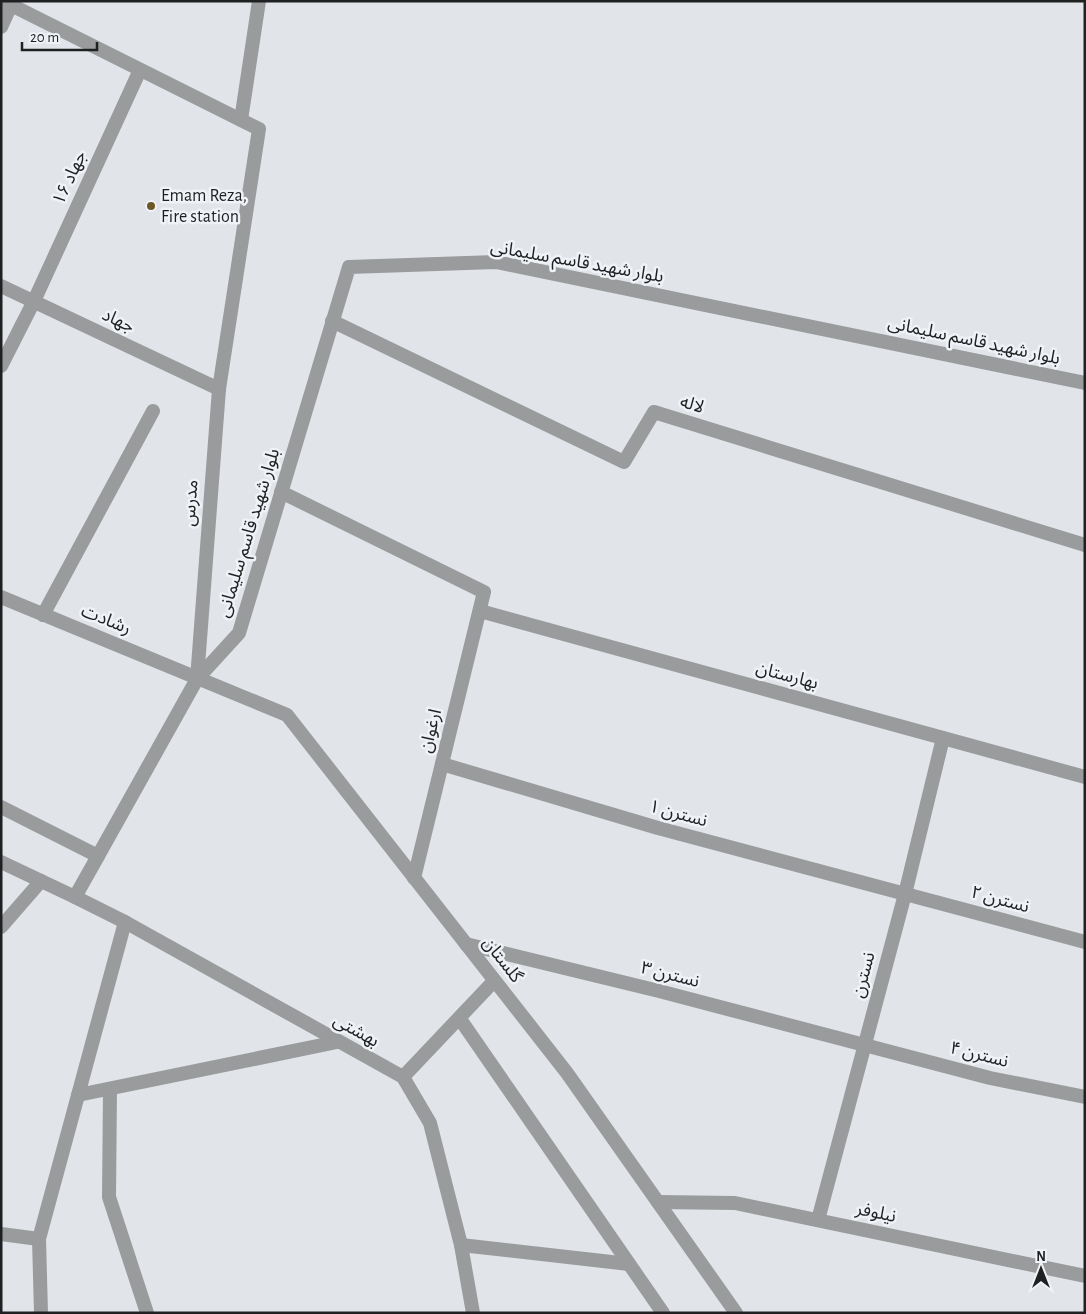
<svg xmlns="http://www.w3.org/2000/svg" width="1086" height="1314" font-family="'Alegreya Sans','Noto Sans Arabic',sans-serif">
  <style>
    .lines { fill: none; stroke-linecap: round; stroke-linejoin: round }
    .minor { stroke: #9a9b9d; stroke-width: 14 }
    .tertiary { stroke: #9a9b9d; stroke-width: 14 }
    .poi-dot { fill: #6c5827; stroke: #eff2f6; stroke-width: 2 }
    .labels { text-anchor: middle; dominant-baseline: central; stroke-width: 5; stroke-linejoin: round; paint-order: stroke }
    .street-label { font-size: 18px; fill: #1f2021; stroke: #eff2f6 }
    .poi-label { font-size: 18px; fill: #1f2021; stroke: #eff2f6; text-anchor: start }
  </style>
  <rect width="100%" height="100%" fill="#e1e4e9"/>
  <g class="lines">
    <!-- minor -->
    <g class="minor">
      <polyline points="3,1 259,129 219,389 197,679 98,856"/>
      <polyline points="1,27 11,5"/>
      <polyline points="241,120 259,1"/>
      <polyline points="1,286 219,389"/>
      <polyline points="332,321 624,462 654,412 1085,545"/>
      <polyline points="1,366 34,301 140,70"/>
      <polyline points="281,492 484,592 414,878"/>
      <polyline points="1,597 287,715 567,1073 736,1313"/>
      <polyline points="480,611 1085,777"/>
      <polyline points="43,615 153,411"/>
      <polyline points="197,679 239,633 349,267 496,262 1085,383"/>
      <polyline points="442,764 658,828 1085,942"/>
      <polyline points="75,897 125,922 403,1077 430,1123 461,1245 473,1313"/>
      <polyline points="1,927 41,881"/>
      <polyline points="466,944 659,991 990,1078 1085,1097"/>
      <polyline points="460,1019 663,1313"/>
      <polyline points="403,1077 494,981"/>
      <polyline points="110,1089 109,1197 147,1313"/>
      <polyline points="78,1095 337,1042"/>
      <polyline points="658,1202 735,1203 1085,1276"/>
      <polyline points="818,1220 905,894 943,738"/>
      <polyline points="1,1234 39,1239"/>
      <polyline points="461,1245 629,1264"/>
      <polyline points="41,1313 39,1239 125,922"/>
    </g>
    <!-- tertiary -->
    <polyline class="tertiary" points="1,807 98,856 75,897 1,862"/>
  </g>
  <!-- markers -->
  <circle class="poi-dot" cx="151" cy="206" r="5"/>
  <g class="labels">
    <!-- street labels -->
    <g class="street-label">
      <text transform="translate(70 178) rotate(-65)">جهاد ۱۶</text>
      <text transform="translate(577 262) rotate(10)">بلوار شهید قاسم سلیمانی</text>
      <text transform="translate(118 321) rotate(25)">جهاد</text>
      <text transform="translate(974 341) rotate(12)">بلوار شهید قاسم سلیمانی</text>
      <text transform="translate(692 405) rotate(17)">لاله</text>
      <text transform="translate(191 503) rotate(-86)">مدرس</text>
      <text transform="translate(249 533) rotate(-73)">بلوار شهید قاسم سلیمانی</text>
      <text transform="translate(106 620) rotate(22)">رشادت</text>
      <text transform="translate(787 676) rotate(15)">بهارستان</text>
      <text transform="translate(431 731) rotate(-76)">ارغوان</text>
      <text transform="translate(678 814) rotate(15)">نسترن ۱</text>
      <text transform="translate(1000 900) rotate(15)">نسترن ۲</text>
      <text transform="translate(502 960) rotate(52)">گلستان</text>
      <text transform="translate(670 975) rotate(14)">نسترن ۳</text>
      <text transform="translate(864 975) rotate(-75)">نسترن</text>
      <text transform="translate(356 1031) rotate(29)">بهشتی</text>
      <text transform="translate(979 1055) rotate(14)">نسترن ۴</text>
      <text transform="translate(876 1213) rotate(12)">نیلوفر</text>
    </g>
    <!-- poi labels -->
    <g class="poi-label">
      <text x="161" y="196">Emam Reza,<tspan x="161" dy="21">Fire station</tspan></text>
    </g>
  </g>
  <!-- border -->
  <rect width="1086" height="1314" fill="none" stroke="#1f2021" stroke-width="5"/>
  <!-- north arrow -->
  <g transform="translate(1041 1269)" stroke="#eff2f6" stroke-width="4" paint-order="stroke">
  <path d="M0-4L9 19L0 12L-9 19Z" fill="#1f2021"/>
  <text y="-8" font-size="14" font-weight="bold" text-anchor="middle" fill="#1f2021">N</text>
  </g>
  <!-- scale -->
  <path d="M22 42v8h75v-8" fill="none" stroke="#1f2021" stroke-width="2.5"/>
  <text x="30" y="42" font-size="15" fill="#1f2021" stroke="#eff2f6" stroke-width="4" paint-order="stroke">20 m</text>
</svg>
